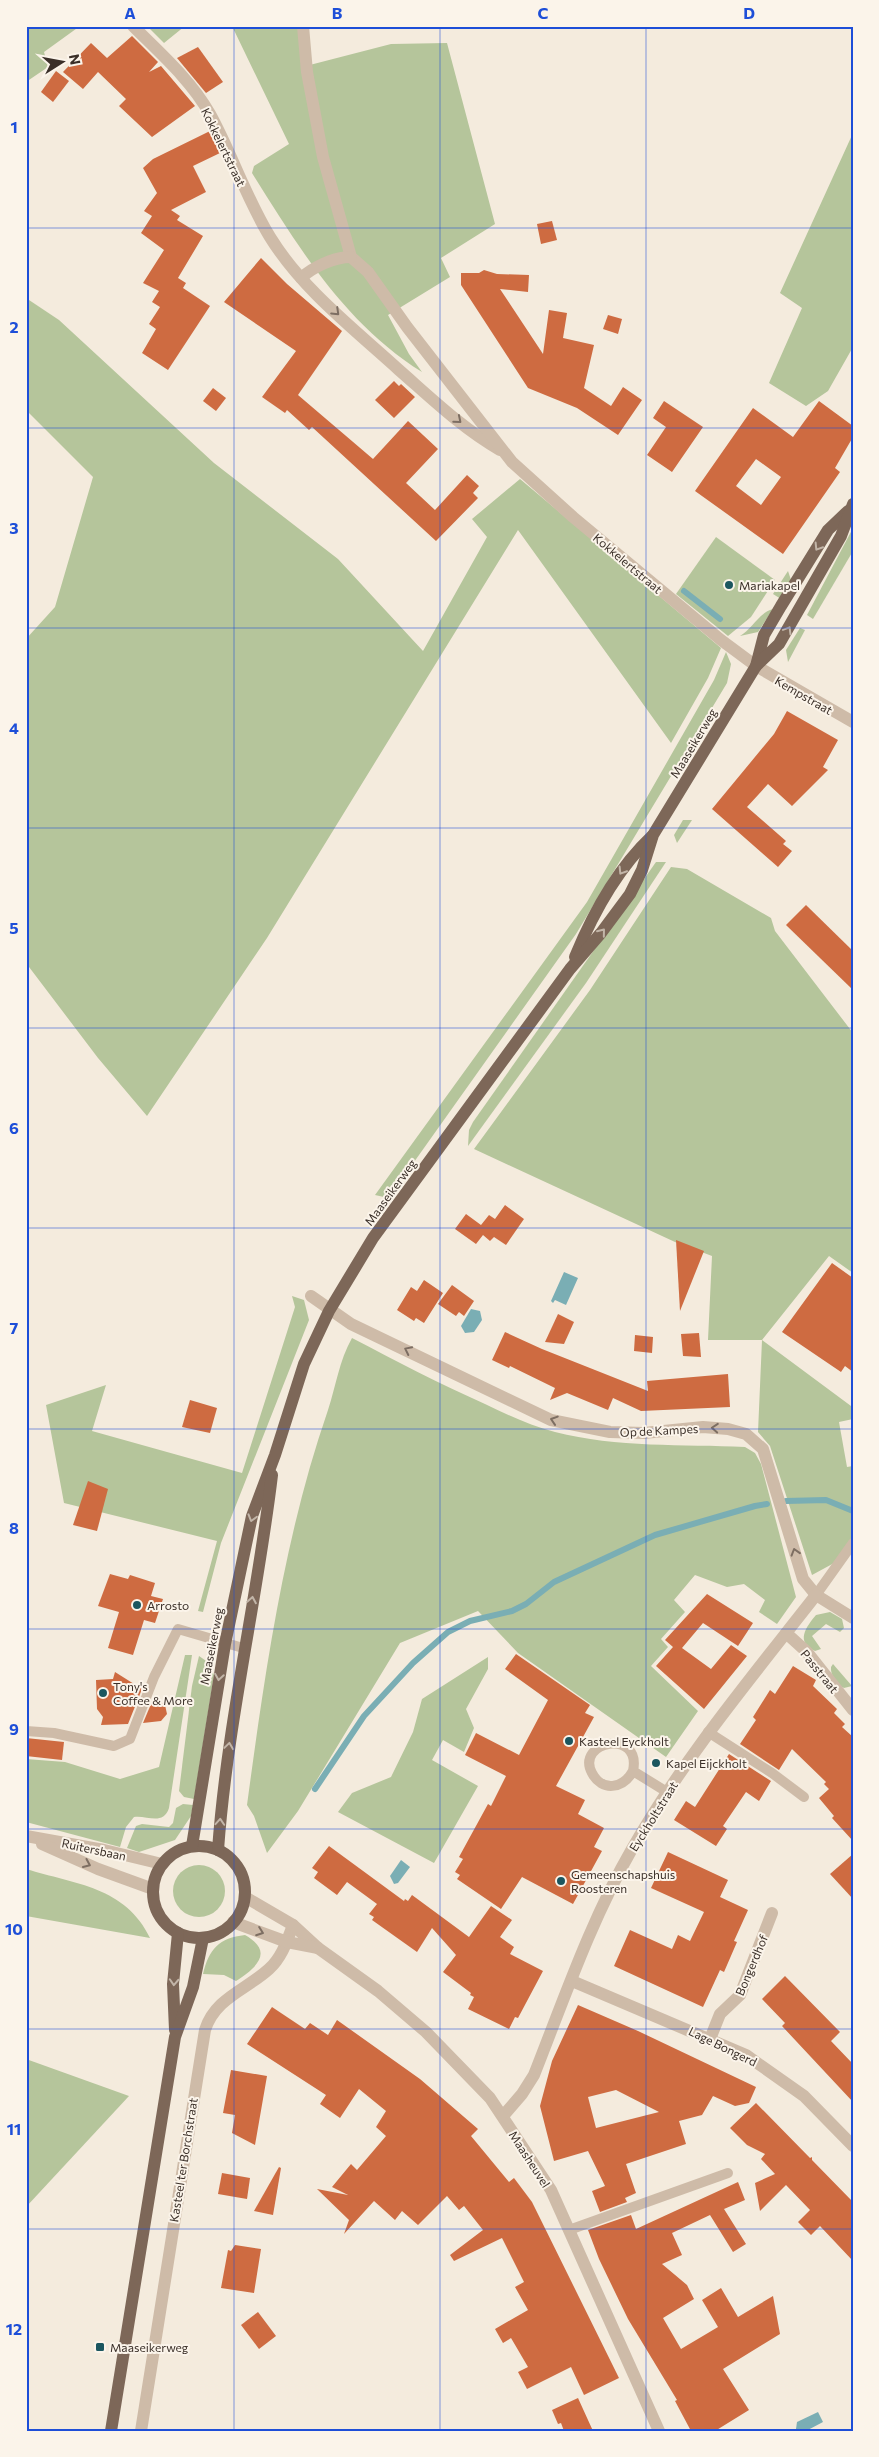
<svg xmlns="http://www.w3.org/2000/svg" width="879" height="2457" font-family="Commissioner,sans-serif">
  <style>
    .green { fill: #b5c59b }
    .water { fill: #7aaeb4 }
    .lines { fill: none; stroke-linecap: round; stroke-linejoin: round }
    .stream { stroke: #7aaeb4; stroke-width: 6 }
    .building { fill: #ce6b41; fill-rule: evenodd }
    .service { stroke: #cebba8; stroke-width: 10 }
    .minor { stroke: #cebba8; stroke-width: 12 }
    .tertiary { stroke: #cebba8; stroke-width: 12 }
    .primary { stroke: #7d6758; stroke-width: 12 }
    .oneway { stroke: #7d6e62 }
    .oneway2 { stroke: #c2b5a8 }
    .grid { fill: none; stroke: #1d4ed8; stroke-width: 1; stroke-opacity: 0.55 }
    .poi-dot { fill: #1b565f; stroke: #fbf4ea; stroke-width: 2 }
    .labels { text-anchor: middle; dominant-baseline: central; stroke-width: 4; stroke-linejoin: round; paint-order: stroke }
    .street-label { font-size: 12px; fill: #3a2f28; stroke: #fbf4ea }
    .poi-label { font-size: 12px; fill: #3a2f28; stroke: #fbf4ea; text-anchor: start }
    .neatline { fill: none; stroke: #1d4ed8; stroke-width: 2 }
    .grid-label { font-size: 16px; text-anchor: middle; font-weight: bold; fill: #1d4ed8 }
  </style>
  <rect width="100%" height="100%" fill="#f4ebdd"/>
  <!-- green -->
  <g class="green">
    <polygon points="26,26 80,26 44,52 48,67 26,82"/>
    <polygon points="147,26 185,26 164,43"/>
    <path d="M232,26H298L302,67L391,44L447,43L495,224L441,258L450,277L388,315L409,354L422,372C345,324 299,248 252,173L254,166L289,144Z"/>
    <polygon points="853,133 853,347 828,391 806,406 769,383 802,308 780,293"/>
    <polygon points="26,298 59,320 214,463 338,559 423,651 487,537 472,519 520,479 721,648 708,678 671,743 518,530 267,938 147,1116 98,1058 26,963 26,639 55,607 93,477 26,410"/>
    <polygon points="853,528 853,551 813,619 807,615"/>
    <polygon points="716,537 775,580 751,617 728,636 676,594"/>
    <polygon points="788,571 791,580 781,599 773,594"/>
    <path d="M773,609L758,632L740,636C752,629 760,612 773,609Z"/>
    <polygon points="800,628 805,630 788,662 786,650"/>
    <polygon points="726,652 731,664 727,683 576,934 392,1193 384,1197 375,1195 587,902 714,680"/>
    <polygon points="683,820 692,820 677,843 674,835"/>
    <polygon points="656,862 666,862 586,983 468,1146 469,1130 473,1122"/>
    <polygon points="671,867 687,869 771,918 775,931 853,1033 853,1273 829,1256 762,1340 851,1406 853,1419 839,1422 847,1467 853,1466 853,1538 836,1562 812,1575 770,1446 758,1432 762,1340 708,1340 712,1256 675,1242 474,1149 590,990"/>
    <polygon points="292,1296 304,1300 309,1320 221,1543 203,1612 198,1611 217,1541 64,1503 46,1405 106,1385 92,1431 242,1473 295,1307"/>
    <path d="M352,1338C396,1361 440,1384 485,1404C508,1415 531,1426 555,1432C617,1448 683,1444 745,1447L755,1453L761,1464L796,1597L777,1624L759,1612L765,1600L744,1584L727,1587L695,1575L674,1600L685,1612L661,1639L668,1647L651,1666L698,1711L666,1757L518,1653L478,1611L400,1643L298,1811L267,1853L254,1816L247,1805C265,1672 284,1537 328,1410C336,1386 339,1361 352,1338Z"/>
    <path d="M830,1612L842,1619L844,1628L840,1632L826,1624L812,1636L821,1649L815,1651C795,1642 806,1627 816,1615Z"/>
    <path d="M185,1655H192L169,1808C163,1826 147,1815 134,1817L126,1827L120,1847L26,1822V1759L65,1762L120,1779L159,1767Z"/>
    <polygon points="199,1656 209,1663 214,1675 194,1799 184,1797 179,1791 192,1686"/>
    <polygon points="488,1657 488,1669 466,1709 474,1728 464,1752 443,1740 432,1760 478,1786 434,1863 338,1812 352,1793 391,1777 413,1732 422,1699"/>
    <path d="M833,1664L852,1686L844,1688C837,1685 830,1675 831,1667Z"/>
    <polygon points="183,1804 193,1805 191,1816 175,1840 139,1852 127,1848 136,1826 142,1824 169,1827 173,1823 176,1808"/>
    <circle cx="199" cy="1891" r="26"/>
    <path d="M26,1869C75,1884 126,1887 150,1938L26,1916Z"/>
    <path d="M245,1935C275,1952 256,1968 236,1981L224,1975L203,1974C209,1949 219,1938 245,1935Z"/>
    <polygon points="26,2059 129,2096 26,2207"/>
  </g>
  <!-- water -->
  <g class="water">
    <polygon points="564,1272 578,1278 566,1305 555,1300 553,1303 551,1301"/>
    <polygon points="471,1309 480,1311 482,1320 474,1332 465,1333 461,1326"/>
    <polygon points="401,1860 410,1867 398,1883 394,1884 390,1876"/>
    <polygon points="818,2412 823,2422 806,2431 796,2429 797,2422"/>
  </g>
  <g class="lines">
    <!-- stream -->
    <g class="stream">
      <polyline points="684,591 720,619"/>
      <polyline points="786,1501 826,1500 853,1511"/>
      <polyline points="315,1789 364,1716 413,1663 448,1632 470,1621 512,1611 526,1604 554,1582 655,1535 755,1506 767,1504"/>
    </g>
  </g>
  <!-- building -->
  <g class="building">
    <polygon points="132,36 158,62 149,72 161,66 195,106 152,137 119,106 126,99 98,72 83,89 63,72 91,43 107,58"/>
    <polygon points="198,47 223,82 206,93 177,58"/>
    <polygon points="56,71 69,81 53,102 41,92"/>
    <polygon points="210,131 220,153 193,166 206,192 171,210 180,216 177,220 203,236 178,278 186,283 183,288 210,306 168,370 142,353 156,329 149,324 160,307 152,302 159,291 143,283 164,250 141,233 152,216 144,211 157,193 143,168 153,159"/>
    <polygon points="552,221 557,240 541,244 537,224"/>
    <polygon points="261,258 287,284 342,331 298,395 373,459 408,421 438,449 406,483 435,510 467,475 479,486 473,493 478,498 436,541 312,427 309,430 287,410 285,413 262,397 296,351 224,302"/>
    <polygon points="484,270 497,274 529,275 528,292 500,289 543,354 549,310 567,313 563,338 594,345 584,388 611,406 623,387 642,400 618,435 577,408 528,388 461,285 461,273 479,273"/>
    <polygon points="608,315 622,319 618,334 603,329"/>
    <polygon points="394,381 399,386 401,384 415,397 394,418 375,400"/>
    <polygon points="213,388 226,398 216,411 203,401"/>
    <polygon points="664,401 703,427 672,472 647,455 666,427 653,418"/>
    <path d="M819,401L853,426V437L835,468L840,472L783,554L695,491L753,408L793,437ZM756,459L781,477L761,505L736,486Z"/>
    <polygon points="787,711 838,740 823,767 828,770 792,806 768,784 747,807 786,841 783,844 792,851 778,867 712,809 774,734"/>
    <polygon points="806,905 853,951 853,990 786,925"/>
    <polygon points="505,1205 524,1219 506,1245 494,1237 490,1241 483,1235 476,1244 455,1229 466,1214 481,1225 489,1215 495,1219"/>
    <polygon points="676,1240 704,1251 680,1311"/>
    <polygon points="832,1263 853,1278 853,1372 845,1366 841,1372 782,1332"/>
    <polygon points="424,1280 443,1293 424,1323 416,1318 414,1321 397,1310 411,1287 417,1291"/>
    <polygon points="452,1285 474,1301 464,1316 459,1312 456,1316 438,1304"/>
    <polygon points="558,1314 574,1322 564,1344 545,1342"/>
    <polygon points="505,1332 542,1349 648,1391 647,1381 728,1374 730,1407 641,1411 613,1398 608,1410 567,1393 550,1400 555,1388 510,1366 509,1368 492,1360"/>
    <polygon points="699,1333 701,1357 683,1356 681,1334"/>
    <polygon points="635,1335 653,1337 652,1353 634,1351"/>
    <polygon points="190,1400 217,1408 210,1433 182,1427"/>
    <polygon points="88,1481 108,1489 97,1531 73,1525"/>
    <polygon points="110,1574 128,1579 130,1575 155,1583 151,1596 163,1599 155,1623 144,1620 133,1655 108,1648 119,1612 98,1606"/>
    <polygon points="707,1594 753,1623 738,1646 703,1623 682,1648 711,1669 731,1645 747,1656 704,1709 656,1666 673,1647 665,1640"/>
    <polygon points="516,1654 590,1705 585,1713 594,1717 556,1786 585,1800 578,1814 604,1828 594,1847 602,1851 573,1904 522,1877 501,1909 457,1879 460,1875 455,1872 463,1859 459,1857 488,1804 491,1806 506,1776 465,1755 476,1733 519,1755 548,1700 505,1669"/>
    <polygon points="793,1666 816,1680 813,1686 837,1709 834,1713 845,1724 842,1727 853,1737 853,1841 832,1818 834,1816 819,1798 829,1789 824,1784 826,1782 792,1749 779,1770 740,1744 756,1720 753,1717 770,1690 775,1694"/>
    <polygon points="115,1672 142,1689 128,1724 101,1725 103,1717 97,1709 96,1680 113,1679"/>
    <polygon points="154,1697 165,1705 167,1714 161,1721 143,1723"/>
    <polygon points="26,1738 64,1742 62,1760 26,1756"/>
    <polygon points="729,1754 771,1781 759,1801 746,1792 723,1826 727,1829 716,1846 674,1820 686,1801 695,1807"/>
    <polygon points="329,1846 404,1901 405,1899 408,1901 412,1895 469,1937 491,1906 512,1920 500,1937 514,1947 510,1954 543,1971 518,2018 515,2017 509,2029 468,2009 474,1997 470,1995 471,1993 443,1972 456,1955 432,1928 417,1952 372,1920 374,1917 369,1914 377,1904 347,1882 337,1895 314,1878 318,1872 312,1868"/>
    <polygon points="668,1852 728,1880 720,1897 748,1910 734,1941 737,1942 724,1972 720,1970 703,2007 614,1966 630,1930 672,1949 678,1935 690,1941 704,1912 651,1888"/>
    <polygon points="853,1854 853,1899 830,1874"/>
    <polygon points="785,1976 840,2032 831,2041 853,2064 853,2102 782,2026 785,2023 762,1999"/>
    <path d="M578,2005L638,2031L756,2087L749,2103L735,2106L713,2096L702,2115L679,2121L686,2144L626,2164L636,2193L625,2198L627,2202L600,2212L592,2191L605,2186L588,2151L554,2161L540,2106L552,2061ZM616,2090L659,2112L596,2128L588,2097Z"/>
    <polygon points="272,2007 305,2029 310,2023 328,2035 337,2020 420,2079 478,2129 471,2136 509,2182 514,2178 532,2202 619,2378 584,2395 571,2367 527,2389 518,2372 528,2367 511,2338 503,2343 495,2329 528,2310 515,2287 524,2282 502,2238 454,2261 450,2255 483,2230 464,2206 459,2210 447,2196 418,2225 402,2211 395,2220 374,2201 344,2234 349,2220 317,2189 348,2195 332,2187 351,2164 357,2170 386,2136 376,2127 386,2111 359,2089 340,2118 320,2104 326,2095 247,2044"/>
    <polygon points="231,2070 267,2076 255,2145 232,2133 235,2115 223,2113"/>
    <polygon points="756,2103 810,2158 812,2157 812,2160 853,2202 853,2261 820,2226 811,2235 798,2222 810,2210 786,2185 760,2211 755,2183 775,2174 761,2159 765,2154 747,2145 730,2128"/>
    <polygon points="279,2167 281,2168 273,2215 254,2211"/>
    <polygon points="222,2173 250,2178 247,2199 218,2194"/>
    <polygon points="738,2182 745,2200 724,2209 746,2244 733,2252 710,2215 672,2233 682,2255 662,2264 687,2285 694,2299 663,2318 681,2349 718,2327 702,2300 721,2288 738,2317 773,2296 780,2334 723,2369 749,2410 715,2431 691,2431 675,2401 677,2400 628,2319 599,2259 588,2230 631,2215 636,2229"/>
    <polygon points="235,2245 261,2249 254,2293 221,2288 228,2250 231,2251"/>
    <polygon points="258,2312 276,2336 259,2349 241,2325"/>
    <polygon points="578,2398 593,2431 564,2431 561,2423 558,2424 552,2410"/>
  </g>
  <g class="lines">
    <!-- service -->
    <g class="service">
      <polyline points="816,1595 853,1543"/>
      <polyline points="26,1731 54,1733 114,1746 130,1739 154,1677 178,1629 243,1648"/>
      <polyline points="708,1732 772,1773 804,1797"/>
      <path d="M633,1771C642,1728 575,1741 592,1773C602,1792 623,1789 633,1771L667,1792"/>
      <polyline points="569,2230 728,2173"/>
    </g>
    <!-- minor -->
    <g class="minor">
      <path d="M133,26C160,53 191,80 210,114C232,154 246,198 270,237C302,289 354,329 399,370C431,398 463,429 500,450"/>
      <polyline points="303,26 307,72 323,157 351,257 368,272 407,327 512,462 573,517 721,640 756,666 853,722"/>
      <path d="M301,278C313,267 334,257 351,257"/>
      <polyline points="311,1296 351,1324 551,1420 610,1432 644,1433 703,1427 728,1429 746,1434 763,1449 803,1579 816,1595 853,1618"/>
      <polyline points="786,1633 807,1652 853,1710"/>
      <polyline points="572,1981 746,2055 804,2096 853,2146"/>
      <polyline points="710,2039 720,2014 740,1995 772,1913"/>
      <path d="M503,2116L522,2094L534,2075C564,1999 591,1920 632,1849C684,1758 751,1678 816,1595"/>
      <path d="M141,2431L205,2030C215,1998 246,1990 269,1969C282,1957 287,1941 293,1925"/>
    </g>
    <!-- tertiary -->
    <g class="tertiary">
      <polyline points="26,1836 104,1850 162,1864"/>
      <polyline points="42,1844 98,1869 153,1889"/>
      <polyline points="245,1897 293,1925 318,1948 378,1991 426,2032 490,2098 551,2190 659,2431"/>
      <polyline points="233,1922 287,1942 318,1948"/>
    </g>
    <!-- primary -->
    <g class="primary">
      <polyline points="756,666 764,635 781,606 828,530 848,511"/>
      <path d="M575,957C593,913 617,869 652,836"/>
      <circle cx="199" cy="1892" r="46"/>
      <polyline points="192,1846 225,1644 252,1516 275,1455 304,1364 329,1311 373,1238 570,969 601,933 630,894 642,870 653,835 756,666 779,644 841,536 853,504"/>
      <path d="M218,1850C227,1724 257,1601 272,1475"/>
      <polyline points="175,2030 173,1984 178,1933"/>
      <polyline points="111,2431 175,2037 193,1987 203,1938"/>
    </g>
  </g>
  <!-- one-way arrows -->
  <defs><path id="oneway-chevron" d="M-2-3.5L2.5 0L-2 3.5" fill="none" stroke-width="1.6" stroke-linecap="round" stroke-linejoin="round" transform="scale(1.25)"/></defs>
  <g class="oneway">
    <use href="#oneway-chevron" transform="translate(336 312) rotate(44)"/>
    <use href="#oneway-chevron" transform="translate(458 420) rotate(40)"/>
    <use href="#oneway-chevron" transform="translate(408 1350) rotate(-154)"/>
    <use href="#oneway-chevron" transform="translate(554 1420) rotate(-162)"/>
    <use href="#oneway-chevron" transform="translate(715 1428) rotate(-176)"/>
    <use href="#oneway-chevron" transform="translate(795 1552) rotate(-107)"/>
    <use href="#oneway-chevron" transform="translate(87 1864) rotate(24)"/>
    <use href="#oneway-chevron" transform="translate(260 1932) rotate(20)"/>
  </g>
  <g class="oneway2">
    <use href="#oneway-chevron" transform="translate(818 547) rotate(122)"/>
    <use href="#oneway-chevron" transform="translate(788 630) rotate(-59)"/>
    <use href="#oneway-chevron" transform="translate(622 871) rotate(122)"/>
    <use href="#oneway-chevron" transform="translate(602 932) rotate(-51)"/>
    <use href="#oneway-chevron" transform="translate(252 1518) rotate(106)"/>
    <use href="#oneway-chevron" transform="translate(252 1600) rotate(-80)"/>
    <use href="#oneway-chevron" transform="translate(219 1677) rotate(99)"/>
    <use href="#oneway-chevron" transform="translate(229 1746) rotate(-82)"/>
    <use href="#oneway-chevron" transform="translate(220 1822) rotate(-86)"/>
    <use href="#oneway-chevron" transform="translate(174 1982) rotate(93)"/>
  </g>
  <!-- grid -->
  <path class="grid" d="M234,26V2431M440,26V2431M646,26V2431M26,228H853M26,428H853M26,628H853M26,828H853M26,1028H853M26,1228H853M26,1429H853M26,1629H853M26,1829H853M26,2029H853M26,2229H853"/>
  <!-- markers -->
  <g class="poi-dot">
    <circle cx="729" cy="585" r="5"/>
    <circle cx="137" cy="1605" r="5"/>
    <circle cx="103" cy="1693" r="5"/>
    <circle cx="569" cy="1741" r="5"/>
    <circle cx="656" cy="1763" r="5"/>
    <circle cx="561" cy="1881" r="5"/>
    <rect x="95" y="2342" width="10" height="10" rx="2.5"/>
  </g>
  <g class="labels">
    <!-- street labels -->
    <g class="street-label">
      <text transform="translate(224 147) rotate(64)">Kokkelertstraat</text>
      <text transform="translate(628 563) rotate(40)">Kokkelertstraat</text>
      <text transform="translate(804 695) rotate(30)">Kempstraat</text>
      <text transform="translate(693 743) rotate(-59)">Maaseikerweg</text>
      <text transform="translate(390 1192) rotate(-54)">Maaseikerweg</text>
      <text transform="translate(659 1430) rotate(-3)">Op de Kampes</text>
      <text transform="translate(211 1646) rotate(-79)">Maaseikerweg</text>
      <text transform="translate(820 1671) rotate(51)">Passtraat</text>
      <text transform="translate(653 1816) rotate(-58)">Eyckholtstraat</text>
      <text transform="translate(94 1849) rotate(12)">Ruitersbaan</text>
      <text transform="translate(751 1965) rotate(-67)">Bongerdhof</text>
      <text transform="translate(723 2046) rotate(26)">Lage Bongerd</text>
      <text transform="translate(530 2159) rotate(57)">Maasheuvel</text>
      <text transform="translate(183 2160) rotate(-81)">Kasteel ter Borchstraat</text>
    </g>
    <!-- poi labels -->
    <g class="poi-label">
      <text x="739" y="585">Mariakapel</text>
      <text x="147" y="1605">Arrosto</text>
      <text x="113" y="1686">Tony's<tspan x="113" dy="14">Coffee &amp; More</tspan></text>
      <text x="579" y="1741">Kasteel Eyckholt</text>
      <text x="666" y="1763">Kapel Eijckholt</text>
      <text x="571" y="1874">Gemeenschapshuis<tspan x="571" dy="14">Roosteren</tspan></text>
      <text x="110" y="2347">Maaseikerweg</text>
    </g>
  </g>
  <!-- border -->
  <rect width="879" height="2457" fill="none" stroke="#fbf4ea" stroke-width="55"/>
  <!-- north arrow -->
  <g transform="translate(62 62) rotate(79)" stroke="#fbf4ea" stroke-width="4" paint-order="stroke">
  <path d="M0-4L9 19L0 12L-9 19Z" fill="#3a2f28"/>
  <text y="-8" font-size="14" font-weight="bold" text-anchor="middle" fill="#3a2f28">N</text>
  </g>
  <rect x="28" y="28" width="824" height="2402" class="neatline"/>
  <g class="grid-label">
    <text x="130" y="19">A</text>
    <text x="337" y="19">B</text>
    <text x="543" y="19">C</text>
    <text x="749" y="19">D</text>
    <text x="14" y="133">1</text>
    <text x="14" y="333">2</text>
    <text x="14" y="534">3</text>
    <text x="14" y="734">4</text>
    <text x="14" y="934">5</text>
    <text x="14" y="1134">6</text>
    <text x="14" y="1334">7</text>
    <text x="14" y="1534">8</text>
    <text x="14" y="1735">9</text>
    <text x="14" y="1935">10</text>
    <text x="14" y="2135">11</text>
    <text x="14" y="2335">12</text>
  </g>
</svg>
